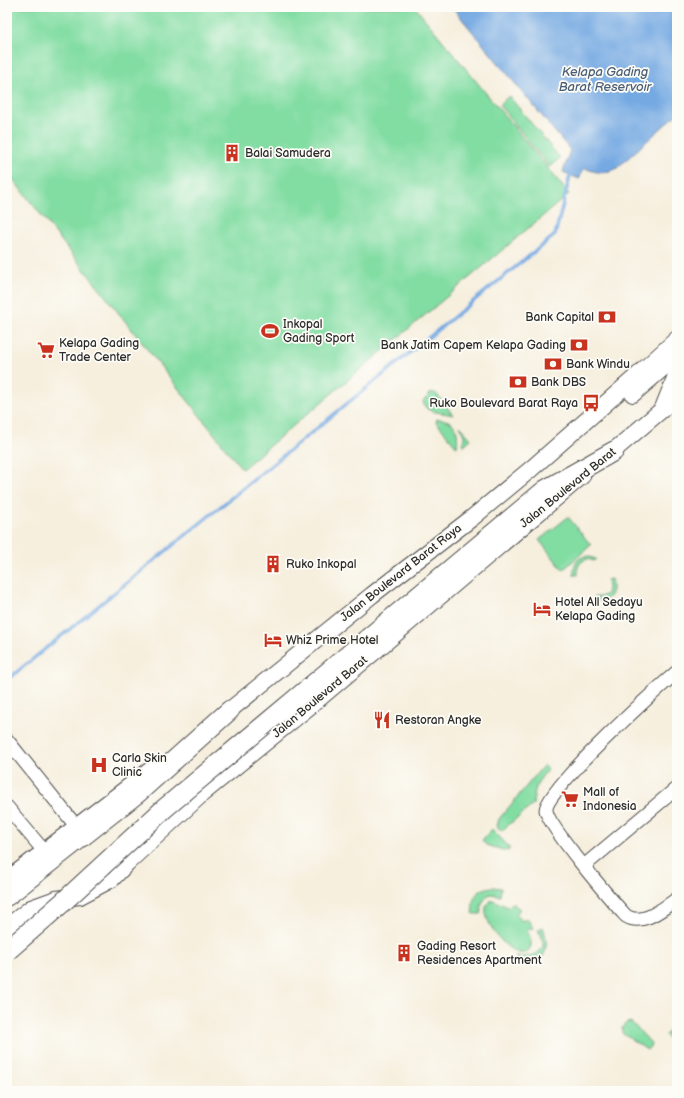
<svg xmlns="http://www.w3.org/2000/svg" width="684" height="1098" font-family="'Balsamiq Sans',sans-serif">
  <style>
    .green { fill: #82dda3; stroke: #568467 }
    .water { fill: #75a9e2; stroke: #506a86 }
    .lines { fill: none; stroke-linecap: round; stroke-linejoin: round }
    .stream { stroke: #75a9e2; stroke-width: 3.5 }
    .minor-casing { stroke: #494846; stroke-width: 15 }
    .major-casing { stroke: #494846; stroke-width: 18 }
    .highway-casing { stroke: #494846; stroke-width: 21 }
    .minor { stroke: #fff; stroke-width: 13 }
    .major { stroke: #fff; stroke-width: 16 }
    .highway { stroke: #fff; stroke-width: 19 }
    .highway-bridge-casing { stroke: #494846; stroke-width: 21; stroke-linecap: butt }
    .highway-bridge { stroke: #fff; stroke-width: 19 }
    .labels { text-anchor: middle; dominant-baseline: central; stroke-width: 3.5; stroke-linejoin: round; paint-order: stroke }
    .poi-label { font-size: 12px; fill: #2b2b2b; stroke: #fdfcf7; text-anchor: start }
    .street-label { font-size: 12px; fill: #2b2b2b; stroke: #fdfcf7 }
    .water-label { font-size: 13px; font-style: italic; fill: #495d74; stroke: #fdfcf7 }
  </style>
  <rect width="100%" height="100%" fill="#fdfcf7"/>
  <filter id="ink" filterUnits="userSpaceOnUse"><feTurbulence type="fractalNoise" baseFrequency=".025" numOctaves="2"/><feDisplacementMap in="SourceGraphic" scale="8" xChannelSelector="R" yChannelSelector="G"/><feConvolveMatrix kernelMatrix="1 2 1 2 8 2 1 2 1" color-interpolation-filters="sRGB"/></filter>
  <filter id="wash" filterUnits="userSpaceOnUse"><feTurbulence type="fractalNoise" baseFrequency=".012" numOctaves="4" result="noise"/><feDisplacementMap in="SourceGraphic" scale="16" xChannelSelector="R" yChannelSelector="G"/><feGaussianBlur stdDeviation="0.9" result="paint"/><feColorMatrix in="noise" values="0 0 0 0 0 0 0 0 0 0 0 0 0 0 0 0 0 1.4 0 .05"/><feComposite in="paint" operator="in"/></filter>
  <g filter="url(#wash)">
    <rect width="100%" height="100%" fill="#f6efde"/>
    <!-- green -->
    <g class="green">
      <polygon points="7,7 415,7 569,194 242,469 7,172"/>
      <polygon points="509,96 560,158 549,167 499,105"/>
      <path d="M431,393H436L453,415C443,412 424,414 423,401Z"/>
      <path d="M437,419C456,419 459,431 457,447L436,422Z"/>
      <polygon points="460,426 471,439 463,446 464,436"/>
      <polygon points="568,517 591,545 563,570 539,540"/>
      <path d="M587,556L596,559L594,561L587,559L581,562L578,567V575H574C573,565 576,557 587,556Z"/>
      <path d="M611,579C615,594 608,604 593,600L594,597H600L607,594L608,588L607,580Z"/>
      <path d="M544,765L548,769C537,782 534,789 533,805L501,831L497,826L499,819Z"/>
      <polygon points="492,829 509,847 509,850 506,851 486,845 482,840"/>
      <path d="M492,887L501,888L500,896L492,894L488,895L482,903L481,914H473C471,898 476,889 492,887Z"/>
      <path d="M493,900L508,907L512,903L520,909L516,914L522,921L527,918L533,928L527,930C530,937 534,945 528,951C514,966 468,908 493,900Z"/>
      <path d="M543,927C552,950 542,972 515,963L516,957C525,958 544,955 543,943C543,938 540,934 538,930Z"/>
      <polygon points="631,1022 651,1043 650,1047 647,1050 622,1033 622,1028 626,1023"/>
      <polygon points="677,1025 677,1049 665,1035"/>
    </g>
    <!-- water -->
    <path class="water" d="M452,7H677V114L616,169C602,174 597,173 584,168L579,179L563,172L570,150Z"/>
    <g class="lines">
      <!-- stream -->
      <polyline class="stream" points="7,680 555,235 570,176"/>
    </g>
  </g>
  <g filter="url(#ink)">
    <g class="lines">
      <!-- minor casing -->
      <g class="minor-casing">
        <g id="minor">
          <path d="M677,672C657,689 545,790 546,810C547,825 612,901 626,916C643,927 663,908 677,899"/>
          <polyline points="7,740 76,826"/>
          <polyline points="7,807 44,851"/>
          <polyline points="584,866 677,788"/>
        </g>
      </g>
      <!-- major casing -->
      <g class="major-casing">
        <g id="major">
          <polyline points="633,394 677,356"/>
          <polyline points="663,408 677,373"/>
          <polyline points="605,458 677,397"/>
          <polyline points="220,718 372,595 472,518 531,469 639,374 677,339"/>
          <polyline points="7,880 157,765"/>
          <polyline points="7,927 31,908 56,899 80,896 112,879 127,863 203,793 315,702 582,476"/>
        </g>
      </g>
      <!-- highway casing -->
      <g class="highway-casing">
        <g id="highway">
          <polyline points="305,691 545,490 614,451"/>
          <polyline points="7,896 139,792 230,710"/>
        </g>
      </g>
      <!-- minor -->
      <use href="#minor" class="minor"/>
      <!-- major -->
      <use href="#major" class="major"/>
      <!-- highway -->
      <use href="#highway" class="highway"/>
      <!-- highway-bridge casing -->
      <g class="highway-bridge-casing">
        <polyline id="highway-bridge" points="7,951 62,903 165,808 305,691"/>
      </g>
      <!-- highway-bridge -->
      <use href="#highway-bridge" class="highway-bridge"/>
    </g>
  </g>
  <!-- icons -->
  <defs>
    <g id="building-bare" transform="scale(1.38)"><path d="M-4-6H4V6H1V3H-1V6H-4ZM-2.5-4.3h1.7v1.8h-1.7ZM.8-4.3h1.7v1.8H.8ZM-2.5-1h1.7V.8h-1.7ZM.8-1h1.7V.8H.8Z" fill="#c8321e" stroke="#fdfcf7" stroke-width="2.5" paint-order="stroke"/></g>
    <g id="bank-bare" transform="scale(1.38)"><path d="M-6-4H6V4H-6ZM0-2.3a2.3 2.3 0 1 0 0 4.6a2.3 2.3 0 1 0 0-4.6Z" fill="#c8321e" stroke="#fdfcf7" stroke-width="2.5" paint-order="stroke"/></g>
    <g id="stadium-bare" transform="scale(1.38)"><path d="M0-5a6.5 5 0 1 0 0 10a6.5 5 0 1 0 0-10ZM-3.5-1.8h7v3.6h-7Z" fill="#c8321e" stroke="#fdfcf7" stroke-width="2.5" paint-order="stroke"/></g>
    <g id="supermarket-bare" transform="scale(1.38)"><path d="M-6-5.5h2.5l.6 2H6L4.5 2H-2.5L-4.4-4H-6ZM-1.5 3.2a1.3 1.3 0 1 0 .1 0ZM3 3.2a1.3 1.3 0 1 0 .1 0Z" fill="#c8321e" stroke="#fdfcf7" stroke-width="2.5" paint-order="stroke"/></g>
    <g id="bus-bare" transform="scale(1.38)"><path d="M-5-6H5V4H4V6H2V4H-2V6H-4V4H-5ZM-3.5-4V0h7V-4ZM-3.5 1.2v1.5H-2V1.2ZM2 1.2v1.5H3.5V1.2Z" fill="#c8321e" stroke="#fdfcf7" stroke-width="2.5" paint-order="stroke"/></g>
    <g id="hotel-bare" transform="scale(1.38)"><path d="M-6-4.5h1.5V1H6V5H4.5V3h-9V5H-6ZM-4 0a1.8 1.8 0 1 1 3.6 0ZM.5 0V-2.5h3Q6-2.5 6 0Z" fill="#c8321e" stroke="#fdfcf7" stroke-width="2.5" paint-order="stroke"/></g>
    <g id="restaurant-bare" transform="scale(1.38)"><path d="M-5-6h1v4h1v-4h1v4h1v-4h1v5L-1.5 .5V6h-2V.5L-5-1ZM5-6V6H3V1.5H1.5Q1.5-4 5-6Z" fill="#c8321e" stroke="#fdfcf7" stroke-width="2.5" paint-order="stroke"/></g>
    <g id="hospital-bare" transform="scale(1.38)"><path d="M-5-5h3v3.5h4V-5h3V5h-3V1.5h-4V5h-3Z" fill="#c8321e" stroke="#fdfcf7" stroke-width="2.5" paint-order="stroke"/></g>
  </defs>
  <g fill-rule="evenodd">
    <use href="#building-bare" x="232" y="153"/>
    <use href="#bank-bare" x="607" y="317"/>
    <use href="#stadium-bare" x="270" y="331"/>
    <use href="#bank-bare" x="579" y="345"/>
    <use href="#supermarket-bare" x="46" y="350"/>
    <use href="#bank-bare" x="553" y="364"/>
    <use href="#bank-bare" x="518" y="382"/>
    <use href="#bus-bare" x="591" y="403"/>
    <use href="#building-bare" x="273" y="564"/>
    <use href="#hotel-bare" x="542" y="609"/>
    <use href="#hotel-bare" x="273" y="640"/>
    <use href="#restaurant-bare" x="382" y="720"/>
    <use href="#hospital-bare" x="99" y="765"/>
    <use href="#supermarket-bare" x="570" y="799"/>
    <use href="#building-bare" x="404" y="953"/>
  </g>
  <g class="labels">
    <!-- poi labels -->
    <g class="poi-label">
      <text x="245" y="153">Balai Samudera</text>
      <text x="594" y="317" text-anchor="end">Bank Capital</text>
      <text x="283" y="324">Inkopal<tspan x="283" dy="14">Gading Sport</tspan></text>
      <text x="59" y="343">Kelapa Gading<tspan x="59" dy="14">Trade Center</tspan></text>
      <text x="566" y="345" text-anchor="end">Bank Jatim Capem Kelapa Gading</text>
      <text x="566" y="364">Bank Windu</text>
      <text x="531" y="382">Bank DBS</text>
      <text x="578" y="403" text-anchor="end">Ruko Boulevard Barat Raya</text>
      <text x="286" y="564">Ruko Inkopal</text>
      <text x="555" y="602">Hotel All Sedayu<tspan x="555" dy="14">Kelapa Gading</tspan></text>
      <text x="286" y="640">Whiz Prime Hotel</text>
      <text x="395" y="720">Restoran Angke</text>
      <text x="112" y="758">Carla Skin<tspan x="112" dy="14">Clinic</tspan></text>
      <text x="583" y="792">Mall of<tspan x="583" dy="14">Indonesia</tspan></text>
      <text x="417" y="946">Gading Resort<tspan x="417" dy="14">Residences Apartment</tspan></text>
    </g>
    <!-- street labels -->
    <g class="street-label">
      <text transform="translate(568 488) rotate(-39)">Jalan Boulevard Barat</text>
      <text transform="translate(401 573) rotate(-38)">Jalan Boulevard Barat Raya</text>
      <text transform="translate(320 697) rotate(-40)">Jalan Boulevard Barat</text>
    </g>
    <!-- water labels -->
    <g class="water-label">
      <text x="605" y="72">Kelapa Gading<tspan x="605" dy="15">Barat Reservoir</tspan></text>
    </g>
  </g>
  <!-- margin -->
  <rect width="684" height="1098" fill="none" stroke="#fdfcf7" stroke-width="24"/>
</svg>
